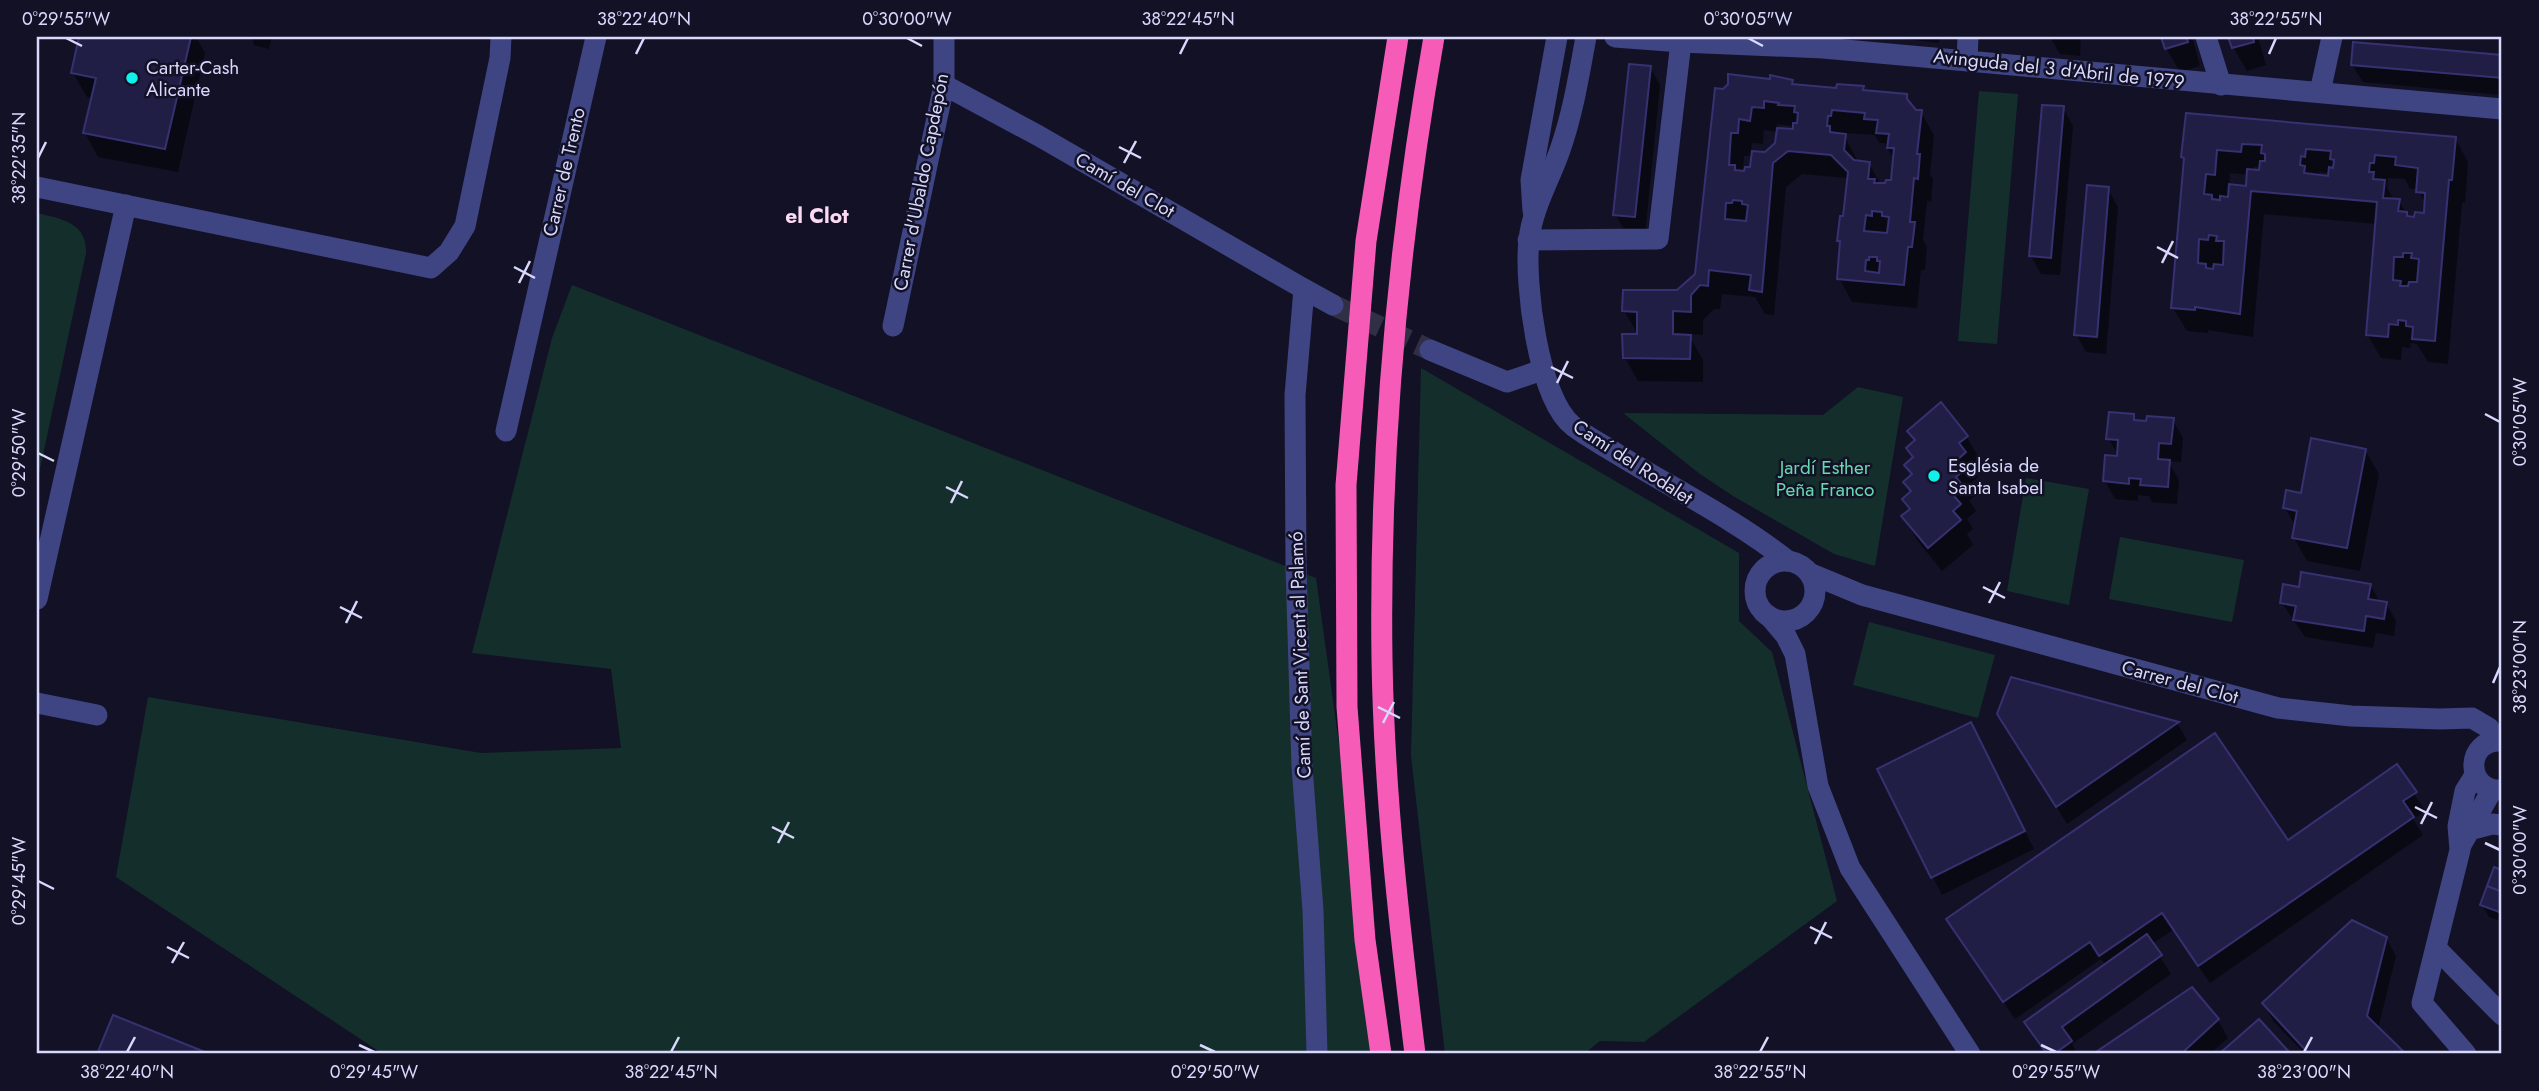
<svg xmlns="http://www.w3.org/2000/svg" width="2539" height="1091" font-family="Jost,sans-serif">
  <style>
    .green { fill: #142f2b }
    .shadow { fill: #0007; fill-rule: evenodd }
    .building { fill: #211e46; stroke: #363170; stroke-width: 2; fill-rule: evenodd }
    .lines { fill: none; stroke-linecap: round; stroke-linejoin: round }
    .minor-tunnel { stroke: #302f46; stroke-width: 21; stroke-dasharray: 21 10; stroke-linecap: butt }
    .minor { stroke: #3f4482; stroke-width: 21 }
    .highway { stroke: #f55bb7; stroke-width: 21 }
    .ticks { fill: none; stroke: #d8d8fd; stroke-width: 2.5 }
    .poi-dot { fill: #10f1ec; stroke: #121126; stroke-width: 2.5 }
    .labels { text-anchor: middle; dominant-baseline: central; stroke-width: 5; stroke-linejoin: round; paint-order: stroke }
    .poi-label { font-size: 19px; fill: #d8d8fd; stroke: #121126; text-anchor: start }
    .street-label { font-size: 19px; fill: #d8d8fd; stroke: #121126 }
    .park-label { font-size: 19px; fill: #68d9af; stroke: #121126 }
    .neighbourhood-label { font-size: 21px; font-weight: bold; fill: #fddaf4; stroke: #121126 }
    .neatline { fill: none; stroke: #d8d8fd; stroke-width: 2.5 }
    .ticks-label { font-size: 18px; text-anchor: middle; fill: #d8d8fd }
  </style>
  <rect width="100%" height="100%" fill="#121126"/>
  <!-- green -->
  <g class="green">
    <polygon points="1979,91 2018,94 1997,344 1958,341"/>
    <path d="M37,213C61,219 87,222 86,253L37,483Z"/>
    <polygon points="572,285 1316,578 1382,1054 383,1054 116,877 148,697 481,753 621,748 611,669 472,653 552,338"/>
    <polygon points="1421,368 1739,553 1739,621 1772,652 1837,901 1644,1042 1600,1041 1584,1054 1445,1054 1411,756"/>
    <polygon points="1858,387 1903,397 1875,566 1834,554 1733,496 1700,474 1623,413 1823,415"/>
    <polygon points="2026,478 2089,489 2069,605 2007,591"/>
    <polygon points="2120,537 2244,560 2232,622 2109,599"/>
    <polygon points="1869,622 1995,655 1978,718 1853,685"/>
  </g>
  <!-- shadow -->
  <g class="shadow">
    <polygon points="81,37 196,37 205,53 178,172 98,157 85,133 93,98 87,97 73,73"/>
    <polygon points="252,37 272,37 269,49 254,45"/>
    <polygon points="1903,37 1940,37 1939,43 1904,39"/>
    <polygon points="2050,37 2081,37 2080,56 2060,54"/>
    <polygon points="2163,37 2192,37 2200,66 2180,72 2166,48"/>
    <polygon points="2230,37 2258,37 2266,65 2247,71 2233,47"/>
    <polygon points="2354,44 2502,57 2502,95 2363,82 2352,65"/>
    <polygon points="1650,67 1660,85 1645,234 1625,232 1615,214"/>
    <path d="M1792,82L1795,86L1838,89L1862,88L1865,92L1906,96L1914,109L1921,112L1934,135L1930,174L1933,179L1931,202L1927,201L1923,240L1927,247L1925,270H1921L1917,308L1852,302L1839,278L1841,246L1839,241L1844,217L1848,180L1846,178L1802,174L1786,187L1774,315L1765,314L1755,297L1722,294L1720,309H1714L1703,320V335L1688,334L1703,360V382L1638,381L1625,358L1639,336L1624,311L1678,292L1697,274L1716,90ZM1777,124L1792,126L1795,132L1777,130ZM1764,130L1778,132L1777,144L1765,154L1751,152L1752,143L1763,144ZM1843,133L1875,135L1879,143H1884L1892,156H1895L1893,182L1881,185L1869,163L1858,162ZM1744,156H1753L1752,169H1743Z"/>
    <polygon points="2063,108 2073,126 2060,275 2041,274 2031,256"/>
    <path d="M2187,115L2455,138L2468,162L2465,203H2462L2448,364L2428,362L2417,344L2411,343L2410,348L2402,347L2401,360L2381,358L2367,334L2377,224L2264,214L2253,337L2208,330V333L2187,331L2173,308L2186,161L2183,157ZM2254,167H2261L2260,172L2254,171ZM2319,172L2330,173V178L2319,177ZM2230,173L2248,175L2247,188L2229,186ZM2388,178L2405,179L2410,189H2418L2426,206L2425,215L2409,218L2399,201L2394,200L2387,188ZM2212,263H2216L2215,276L2211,275Z"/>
    <polygon points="2108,189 2118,207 2106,354 2086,352 2076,334"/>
    <polygon points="2133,416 2136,422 2173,420 2183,438 2181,462 2168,461 2179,480 2177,504 2152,502 2149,496 2138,495 2138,501 2115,499 2105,481 2120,458 2108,438"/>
    <polygon points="1909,431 1967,437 1980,460 1972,467 1978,477 1971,483 1977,494 1969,500 1976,511 1967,519 1973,529 1967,534 1973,545 1942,571 1917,540 1904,517 1910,511 1904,500 1912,493 1906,482 1913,476 1907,465 1914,459 1916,442"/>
    <polygon points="2365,450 2379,474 2360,571 2307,561 2294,538 2296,527 2285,508"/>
    <polygon points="2370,585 2380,602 2386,603 2396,621 2394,636 2376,633 2373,648 2305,637 2282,603 2301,589"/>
    <polygon points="2012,680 2177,723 2187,740 2067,824 2010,732"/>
    <polygon points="1971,724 2034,849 1942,895 1879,770"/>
    <polygon points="2397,767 2425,811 2413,819 2423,835 2210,983 2173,930 2152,944 2171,974 2072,1044 2078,1054 2046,1054 2026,1022 2106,965 2101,959 2015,1019 1959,937 2288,842"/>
    <polygon points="2495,870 2502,872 2502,922 2489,917 2482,905"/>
    <polygon points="2386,938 2396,956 2378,1029 2404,1054 2305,1054 2274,1022 2264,1004"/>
    <polygon points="2192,990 2218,1020 2228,1038 2210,1054 2096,1054"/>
    <polygon points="114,1017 206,1054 98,1054"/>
  </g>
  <!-- building -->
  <g class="building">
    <polygon points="79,37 191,37 165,149 83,133 96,78 71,73"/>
    <polygon points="2161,37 2186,37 2188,42 2165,49"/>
    <polygon points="2228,37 2253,37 2254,42 2232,48"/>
    <polygon points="2353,42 2502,55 2502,78 2351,65"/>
    <polygon points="1629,64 1651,66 1635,217 1613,215"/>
    <path d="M1728,74L1770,79V75L1793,80L1792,84L1836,88L1837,84L1864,86L1863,90L1907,94V99L1916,110H1922L1917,154H1920L1918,179L1914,178L1910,222H1915L1912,247H1908L1904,285L1837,279L1840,241H1837L1840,216H1843L1848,172L1831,155L1788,151L1773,163L1762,292L1749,290L1751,275L1709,270L1708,286L1700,285L1691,295V312L1673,311V334L1691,335L1690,359L1623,358L1622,334H1637V312L1622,311L1623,290H1677L1695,274L1715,88L1723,89L1728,84ZM1764,101L1779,103L1778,105L1795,106L1794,112L1798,113L1797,123H1793V129L1777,128L1775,143L1765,152L1752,151L1750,167H1745L1744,171L1735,170V165H1729L1731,133H1738L1739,119L1750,121L1752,107L1764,108ZM1832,110L1865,113L1864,119L1878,120L1876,133L1889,134L1887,148H1894L1891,180H1886L1885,183H1874L1875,179H1868L1870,162L1854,160L1844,150L1846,134L1830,132V126H1827L1828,116H1831ZM1733,200L1742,201V204L1748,205L1746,221L1725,219L1726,203H1732ZM1872,211L1882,212V216L1889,217L1887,233L1864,231L1866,215L1872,216ZM1869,257H1877V261H1880L1879,273L1865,271L1866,260H1869Z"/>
    <polygon points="2042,105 2064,106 2051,258 2029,256"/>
    <path d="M2186,113L2456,137L2452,180H2449L2435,341L2412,339L2413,327L2406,326V321L2398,320V325L2389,324L2388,337L2366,335L2377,202L2251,191L2240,314L2195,307V310L2171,308L2184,158L2181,157ZM2242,144L2262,145L2261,153L2265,154V161H2260L2259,170L2247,169L2246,186L2229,184L2228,197L2220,196V200L2212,199V195L2204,194L2206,174L2215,175L2217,150L2241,152ZM2306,149L2331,151L2330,159L2334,160L2333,168L2329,167L2328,176L2304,173L2305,166L2300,165L2301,156L2305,157ZM2375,155L2396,157L2395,165L2418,168L2416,192L2425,193L2424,213L2415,212L2414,217L2407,216V212L2398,211L2400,199L2383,198L2385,180L2373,179L2374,172H2369L2370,163H2374ZM2209,235L2217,236L2216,241H2224L2223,265L2214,264L2213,269L2206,268V264L2198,263L2199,239L2208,240ZM2403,253H2412L2411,258L2419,259L2417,282H2409L2408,286H2400L2401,281L2393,280L2394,257H2403Z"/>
    <polygon points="2087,185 2109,187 2097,337 2074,335"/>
    <polygon points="1941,402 1968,436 1959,443 1966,452 1957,460 1965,469 1956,477 1964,487 1953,495 1961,504 1953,511 1961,520 1928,548 1901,516 1910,509 1902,499 1911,491 1903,482 1912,474 1904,465 1913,457 1906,448 1915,440 1907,431"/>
    <polygon points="2109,412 2134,414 2134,420 2146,421 2147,416 2174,418 2171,444 2159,443 2158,459 2170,460 2168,487 2140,485 2141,479 2129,478 2129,484 2103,481 2105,455 2117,456 2118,440 2106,439"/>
    <polygon points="2311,438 2366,449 2347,548 2292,538 2297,511 2283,508 2286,490 2301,493"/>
    <polygon points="2301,572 2371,584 2368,599 2387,602 2384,619 2366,616 2364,631 2293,620 2296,606 2280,603 2283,584 2299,587"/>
    <polygon points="2011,677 2179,722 2056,807 1997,714"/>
    <polygon points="1971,722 2025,831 1931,878 1877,769"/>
    <polygon points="2215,733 2288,840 2397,764 2417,792 2403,801 2414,817 2198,966 2162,913 2099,956 2090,942 2003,1002 1946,919"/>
    <polygon points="2494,867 2502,870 2502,892 2487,886"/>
    <polygon points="2487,886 2502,892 2502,913 2480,905"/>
    <polygon points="2352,920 2387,937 2367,1016 2406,1054 2309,1054 2262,1003"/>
    <polygon points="2147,934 2162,955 2062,1027 2072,1041 2054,1054 2047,1054 2024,1022"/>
    <polygon points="2192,987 2219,1019 2181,1054 2093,1054"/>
    <polygon points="113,1015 210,1054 97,1054"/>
    <polygon points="2259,1019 2291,1054 2221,1054 2220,1053"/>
  </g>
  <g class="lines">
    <!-- minor-tunnel -->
    <polyline class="minor-tunnel" points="1333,305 1430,350"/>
    <!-- minor -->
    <g class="minor">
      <path d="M1586,37C1579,75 1573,113 1560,150C1550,179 1532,209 1529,240C1524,282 1538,399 1573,426C1586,436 1603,445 1617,454C1674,489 1736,520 1788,561"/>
      <polyline points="1615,37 1681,42 1823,48 2502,109"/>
      <polyline points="2206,37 2221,85"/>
      <polyline points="1967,60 1968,37"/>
      <polyline points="944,85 1039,136 1304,289"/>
      <polyline points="2320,92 2332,37"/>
      <polyline points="37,187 431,268 449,252 465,226 500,58 501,37"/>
      <polyline points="1533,211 1531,180 1557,37"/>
      <polyline points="1528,240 1658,239 1681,42"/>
      <polyline points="893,326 944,85 944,37"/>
      <polyline points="1430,350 1507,382 1542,370"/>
      <polyline points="506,431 596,37"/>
      <circle cx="1785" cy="591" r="30"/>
      <polyline points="1809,573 1862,595 2278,708 2351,716 2440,719 2472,718 2489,728 2496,740"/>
      <polyline points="37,599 126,205"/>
      <polyline points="1770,617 1786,636 1795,654 1818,786 1850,868 1970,1054"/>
      <polyline points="37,703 97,715"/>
      <path d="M2502,741C2465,738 2464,792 2502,790"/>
      <polyline points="2469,830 2492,824 2502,825"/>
      <polyline points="2461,845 2492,790"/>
      <polyline points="2436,948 2502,1015"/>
      <polyline points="1317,1054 1313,910 1302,767 1296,567 1295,395 1304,289 1333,305"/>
      <polyline points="2466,1054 2422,1003 2460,850 2458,826 2465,791 2475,775"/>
    </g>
    <!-- highway -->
    <g class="highway">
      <polyline points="1381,1054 1365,940 1347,707 1346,485 1366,241 1398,37"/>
      <path d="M1415,1054C1399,923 1384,791 1382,659C1379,450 1398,242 1434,37"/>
    </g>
  </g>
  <!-- ticks -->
  <path class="ticks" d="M66,38L82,46M907,38L922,46M1748,38L1763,46M636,54L644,38M1180,54L1188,38M2269,54L2276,38M1119,147L1141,158M38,158L46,142M1124,163L1136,141M2157,247L2178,258M2162,263L2173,241M514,267L535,278M519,283L530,261M1551,367L1573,378M1557,383L1568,361M2485,414L2500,422M38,453L54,461M946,487L968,498M951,503L962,481M1983,587L2005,598M1989,603L2000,582M340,607L362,618M346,623L357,601M2493,683L2500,667M1378,707L1400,718M1383,723L1394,702M2415,807L2437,818M2421,824L2432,802M772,827L794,838M778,843L789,822M2485,843L2500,850M38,881L54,889M1810,927L1832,938M1815,944L1826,922M167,947L189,958M172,963L184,942M359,1045L374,1052M1200,1045L1215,1052M2041,1045L2056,1052M127,1052L135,1037M671,1052L679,1037M1760,1052L1768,1037M2304,1052L2312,1037"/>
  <!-- markers -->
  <g class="poi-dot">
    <circle cx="132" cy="78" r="7"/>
    <circle cx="1934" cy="476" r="7"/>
  </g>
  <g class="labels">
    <!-- poi labels -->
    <g class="poi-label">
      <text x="146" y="67">Carter-Cash<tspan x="146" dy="22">Alicante</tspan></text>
      <text x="1948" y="465">Església de<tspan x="1948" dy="22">Santa Isabel</tspan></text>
    </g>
    <!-- street labels -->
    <g class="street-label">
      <text transform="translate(2059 69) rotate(6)">Avinguda del 3 d'Abril de 1979</text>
      <text transform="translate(564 172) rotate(-77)">Carrer de Trento</text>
      <text transform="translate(921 182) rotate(-79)">Carrer d'Ubaldo Capdepón</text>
      <text transform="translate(1125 185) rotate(30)">Camí del Clot</text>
      <text transform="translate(1633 462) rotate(33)">Camí del Rodalet</text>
      <text transform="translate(1300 655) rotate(-92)">Camí de Sant Vicent al Palamó</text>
      <text transform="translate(2180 682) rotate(15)">Carrer del Clot</text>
    </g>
    <!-- park labels -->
    <g class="park-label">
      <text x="1825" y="467">Jardí Esther<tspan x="1825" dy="22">Peña Franco</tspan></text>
    </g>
    <!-- neighbourhood labels -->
    <g class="neighbourhood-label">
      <text x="817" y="216">el Clot</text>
    </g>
  </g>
  <!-- border -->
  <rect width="2539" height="1091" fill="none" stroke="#121126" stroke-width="77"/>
  <rect x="38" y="38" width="2462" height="1014" class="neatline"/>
  <g class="ticks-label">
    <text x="66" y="25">0°29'55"W</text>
    <text x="644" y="25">38°22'40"N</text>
    <text x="907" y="25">0°30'00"W</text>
    <text x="1188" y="25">38°22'45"N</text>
    <text x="1748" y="25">0°30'05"W</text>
    <text x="2276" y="25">38°22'55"N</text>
    <text transform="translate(19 158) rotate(-90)" y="6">38°22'35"N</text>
    <text transform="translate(2520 422) rotate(-90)" y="6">0°30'05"W</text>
    <text transform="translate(19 453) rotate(-90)" y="6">0°29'50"W</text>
    <text transform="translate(2520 667) rotate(-90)" y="6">38°23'00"N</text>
    <text transform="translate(2520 850) rotate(-90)" y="6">0°30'00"W</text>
    <text transform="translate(19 881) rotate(-90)" y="6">0°29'45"W</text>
    <text x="127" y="1078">38°22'40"N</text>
    <text x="374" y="1078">0°29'45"W</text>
    <text x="671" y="1078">38°22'45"N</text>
    <text x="1215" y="1078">0°29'50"W</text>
    <text x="1760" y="1078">38°22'55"N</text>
    <text x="2056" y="1078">0°29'55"W</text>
    <text x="2304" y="1078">38°23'00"N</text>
  </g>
</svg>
